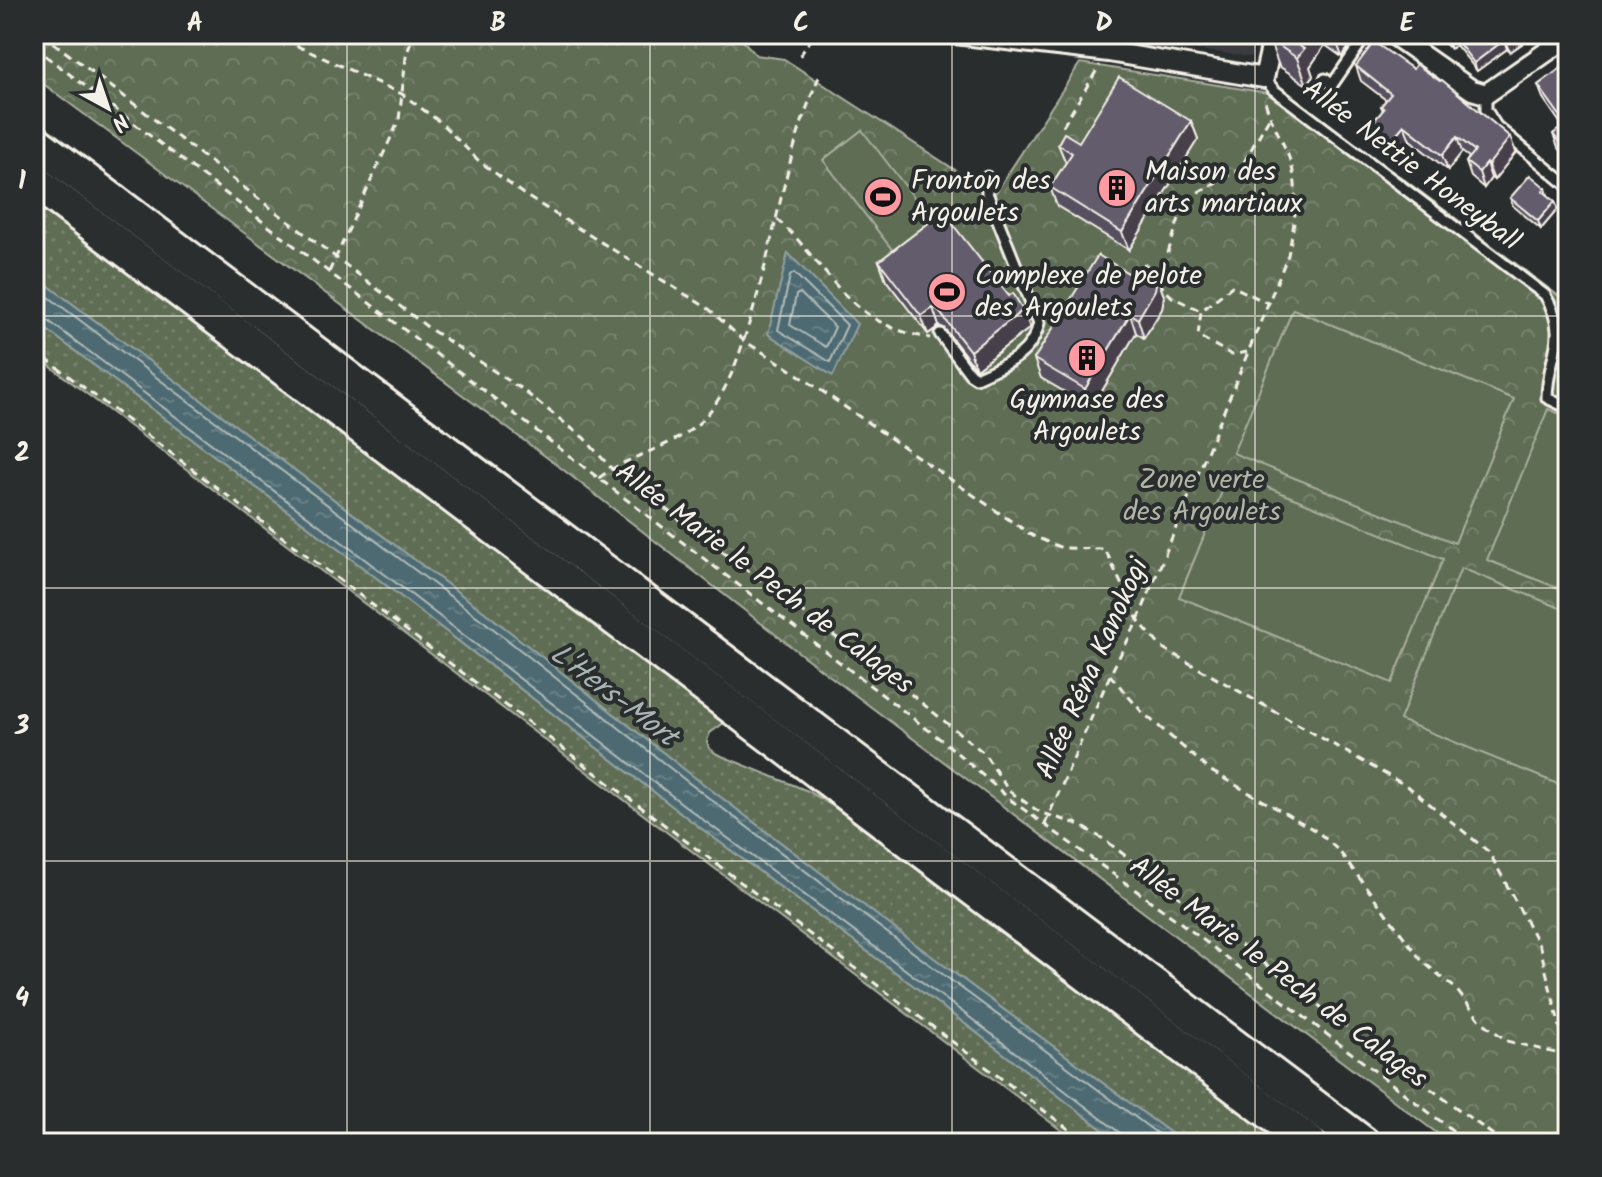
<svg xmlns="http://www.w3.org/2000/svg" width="1602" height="1177" font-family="Kalam,sans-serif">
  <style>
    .built { fill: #3b3b41 }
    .grass { fill: url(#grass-dots); stroke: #aaaf9e; stroke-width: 2 }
    .park { fill: url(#park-crowns); stroke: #aaaf9e; stroke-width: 2 }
    .pitch { fill: #5f6d55; stroke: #aaaf9e; stroke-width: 2 }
    .water { fill: url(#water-ripples); stroke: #90a0a1; stroke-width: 2 }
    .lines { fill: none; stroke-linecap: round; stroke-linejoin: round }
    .shore { stroke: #b1bbb9; stroke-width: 2 }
    .service-casing { stroke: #f4f1e8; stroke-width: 15 }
    .minor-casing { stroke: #f4f1e8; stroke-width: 24 }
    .motorway-casing { stroke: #f4f1e8; stroke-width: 38 }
    .path { stroke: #f4f1e8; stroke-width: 3; stroke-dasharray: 8 6; stroke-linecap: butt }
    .service { stroke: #2a2d2e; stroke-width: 9 }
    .minor { stroke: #2a2d2e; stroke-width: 18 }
    .motorway { stroke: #2a2d2e; stroke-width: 32 }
    .wall { fill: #564f5e; stroke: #f4f1e8; stroke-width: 2 }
    .shaded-wall { fill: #46404c; stroke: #f4f1e8; stroke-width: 2 }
    .building { fill: #645c6d; stroke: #f4f1e8; stroke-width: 2 }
    .grid { fill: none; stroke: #f4f1e8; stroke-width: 2; stroke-opacity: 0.55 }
    .labels { text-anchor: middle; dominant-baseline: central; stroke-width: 8; stroke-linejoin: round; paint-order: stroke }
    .street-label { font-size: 28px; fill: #f4f1e8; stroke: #2a2d2e }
    .poi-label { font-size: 28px; fill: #f4f1e8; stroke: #2a2d2e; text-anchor: start }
    .park-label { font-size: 28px; fill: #b1b6a6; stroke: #2a2d2e }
    .water-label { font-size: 30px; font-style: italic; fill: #a9b4b3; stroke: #2a2d2e }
    .neatline { fill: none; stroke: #f4f1e8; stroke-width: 3 }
    .grid-label { font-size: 26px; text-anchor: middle; font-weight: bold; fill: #f4f1e8 }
  </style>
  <defs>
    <pattern id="grass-dots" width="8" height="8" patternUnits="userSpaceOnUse" patternTransform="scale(2)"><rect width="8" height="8" fill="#5f6d55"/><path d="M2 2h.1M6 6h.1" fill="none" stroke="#77826d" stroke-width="1.8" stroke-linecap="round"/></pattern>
    <pattern id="park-crowns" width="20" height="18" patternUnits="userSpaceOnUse" patternTransform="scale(2)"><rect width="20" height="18" fill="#5f6d55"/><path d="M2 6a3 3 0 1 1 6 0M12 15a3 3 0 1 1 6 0" fill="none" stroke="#77826d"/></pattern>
    <pattern id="water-ripples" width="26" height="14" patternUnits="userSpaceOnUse" patternTransform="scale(2)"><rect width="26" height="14" fill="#4d6a72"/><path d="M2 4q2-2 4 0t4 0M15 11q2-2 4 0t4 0" fill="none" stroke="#678086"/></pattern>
  </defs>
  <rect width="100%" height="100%" fill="#2a2d2e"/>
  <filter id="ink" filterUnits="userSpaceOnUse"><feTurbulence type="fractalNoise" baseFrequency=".0125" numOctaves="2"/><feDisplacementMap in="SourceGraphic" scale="16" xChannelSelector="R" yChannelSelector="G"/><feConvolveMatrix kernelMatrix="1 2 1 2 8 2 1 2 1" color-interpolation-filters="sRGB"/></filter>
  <g filter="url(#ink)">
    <!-- built -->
    <polygon class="built" points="1078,34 1256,34 1251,57"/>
    <!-- grass -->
    <g class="grass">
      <polygon points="34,202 724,723 710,733 707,741 709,748 717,754 808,791 834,807 1281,1143 1184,1143 907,938 694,777 491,617 34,275"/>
      <polygon points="34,320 382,582 698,826 964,1023 1120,1143 1078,1143 34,354"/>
    </g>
    <!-- park -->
    <polygon class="park" points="34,34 737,34 756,55 784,59 994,195 1080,63 1268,93 1401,177 1568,303 1568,1143 1450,1143 806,658 557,465 34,77"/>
    <!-- pitch -->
    <g class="pitch">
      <polygon points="862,130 943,235 907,307 886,280 904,265 823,160"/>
      <polygon points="1293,309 1514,399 1455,543 1233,453"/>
      <polygon points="1548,409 1568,417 1568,592 1487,560"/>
      <polygon points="1230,472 1443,559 1392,683 1179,597"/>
      <polygon points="1461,568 1568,611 1568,788 1400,720"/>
    </g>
    <!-- water -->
    <g class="water">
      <polygon points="788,253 857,324 833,376 768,334"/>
      <polygon points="34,275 491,617 694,777 907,938 1184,1143 1120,1143 964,1023 698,826 382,582 34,320"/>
    </g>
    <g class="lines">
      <!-- shore -->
      <g class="shore">
        <polygon points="794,273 847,325 830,362 778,330 790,276"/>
        <polyline points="34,286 486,623 689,783 902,944 1170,1143"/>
        <polygon points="800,293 835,327 826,347 790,325 796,295"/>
        <polyline points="34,315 42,316 387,576 702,819 968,1016 1120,1133 1124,1143"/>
      </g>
      <!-- service casing -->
      <g class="service-casing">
        <g id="service">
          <path d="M1264,78L1274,90L1545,295C1571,339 1547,355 1547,398L1568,408"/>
          <polyline points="1325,79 1332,85 1367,34"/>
          <polyline points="1486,94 1486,110 1496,126 1568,186"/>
          <path d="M940,334L970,374L976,378C1004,365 1032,356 1039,323L987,193V177"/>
        </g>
      </g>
      <!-- minor casing -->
      <g class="minor-casing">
        <g id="minor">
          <polyline points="955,34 1109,52 1264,78 1274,34"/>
          <polyline points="1392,34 1472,90 1486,94 1568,37"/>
        </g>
      </g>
      <!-- motorway casing -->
      <g class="motorway-casing">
        <g id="motorway">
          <polyline points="34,141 1363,1143"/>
          <polyline points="34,181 1310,1143"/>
        </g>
      </g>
      <!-- path -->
      <g class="path">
        <polyline points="42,34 430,329 520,388 584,438 611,468 897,683 984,753 1009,791 1041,813 1078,824 1105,840 1339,1021 1504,1143"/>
        <polyline points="271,34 402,94 440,122 478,160 523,194 709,309 744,341 784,365 1033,536 1062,548 1105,549 1138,620 1161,647 1410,788 1489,852 1540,947 1561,1031 1568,1044"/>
        <polyline points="782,36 784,34"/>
        <polyline points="34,47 948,745 1012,801 1181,923 1469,1143"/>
        <polyline points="800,56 814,34"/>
        <polyline points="1063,126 1100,65"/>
        <path d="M777,219C833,270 845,324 930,338"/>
        <polyline points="329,272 399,120 406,57 413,34"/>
        <polyline points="1152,275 1163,266 1166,259 1183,206 1195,194 1240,169 1269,118"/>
        <polyline points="1158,282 1172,297 1201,311"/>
        <polyline points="34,350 1087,1143"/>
        <polyline points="1247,352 1232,355 1198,336 1201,311 1232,286 1270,304"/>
        <path d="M599,478C629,454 672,449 700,422C725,398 737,362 747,330C774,247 784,157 819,77"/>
        <polyline points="1110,675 1142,712 1211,771 1318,832 1339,851 1422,961 1455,988 1480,1020 1507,1041 1568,1056"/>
        <path d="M1045,824L1110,675L1138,620L1288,255C1295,222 1301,188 1288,155C1280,135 1269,119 1264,97"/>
      </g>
      <!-- service -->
      <use href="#service" class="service"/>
      <!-- minor -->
      <use href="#minor" class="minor"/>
      <!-- motorway -->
      <use href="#motorway" class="motorway"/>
    </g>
    <!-- wall -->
    <g class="wall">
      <polygon points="1270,34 1346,34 1350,45 1342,57 1325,45 1310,67 1313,76 1307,85 1279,66 1269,39"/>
      <polygon points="1434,34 1536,34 1510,52 1507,49 1477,71 1456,45 1450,49 1443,41 1441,43"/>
      <polygon points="1568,56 1568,159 1558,147 1553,134 1563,127 1543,98 1538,85 1567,64 1565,59"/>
      <polygon points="1356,66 1516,152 1494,180 1491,178 1484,188 1471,177 1466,162 1469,157 1462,152 1448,170 1410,140 1398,154 1379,137 1373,122 1383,111 1381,106 1386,100 1361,81"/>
      <polygon points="1191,121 1198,139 1129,250 1057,206 1050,187 1066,163 1058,144 1079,142"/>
      <polygon points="1546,188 1548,195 1558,209 1541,229 1513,206 1510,198"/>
      <polygon points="879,261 1009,296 1023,310 1030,328 976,369 944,328 939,326 928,334 886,280"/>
      <polygon points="1130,274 1157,278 1164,296 1162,309 1144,338 1136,333 1092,408 1041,378 1034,359"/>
    </g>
    <!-- shaded-wall -->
    <g class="shaded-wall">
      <polygon points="1304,34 1322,34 1325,45 1310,67 1313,76 1307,85 1297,58 1297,44"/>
      <polygon points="1334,34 1346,34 1350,45 1342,57"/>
      <polygon points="1438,34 1441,34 1443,41 1441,43"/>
      <polygon points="1520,34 1536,34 1510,52 1506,44"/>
      <polygon points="1453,36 1456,45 1450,49 1447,41"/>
      <polygon points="1504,40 1507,49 1477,71 1474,63"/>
      <polygon points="1191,121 1198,139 1129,250 1122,232"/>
      <polygon points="1404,125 1410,140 1398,154 1392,139"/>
      <polygon points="1457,137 1462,152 1448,170 1442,155"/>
      <polygon points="1510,137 1516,152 1494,180 1488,165"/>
      <polygon points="1486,163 1491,178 1484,188 1479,172"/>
      <polygon points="1555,201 1558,209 1541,229 1538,221"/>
      <polygon points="1157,278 1164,296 1162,309 1144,338 1138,319"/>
      <polygon points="933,308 939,326 928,334 921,316"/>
      <polygon points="1023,310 1030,328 976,369 970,351"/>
      <polygon points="1130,314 1136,333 1092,408 1085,389"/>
    </g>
    <!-- building -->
    <g class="building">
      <polygon points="1270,34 1304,34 1297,44 1304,49 1297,58 1269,39"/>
      <polygon points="1442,34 1520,34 1506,44 1504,40 1474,63 1453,36 1447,41"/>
      <polygon points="1374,42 1413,69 1416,64 1440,81 1442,80 1510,137 1488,165 1486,163 1479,172 1466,162 1475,151 1457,137 1442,155 1404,125 1392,139 1373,122 1384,109 1381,106 1391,94 1356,66"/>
      <polygon points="1568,63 1568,153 1553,134 1566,124 1538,85"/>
      <polygon points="1119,77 1191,121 1122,232 1050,187 1072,153 1058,144 1064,133 1079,142"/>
      <polygon points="1530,175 1546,188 1543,191 1555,201 1538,221 1510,198"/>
      <polygon points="943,212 1009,296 1013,293 1023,310 970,351 937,309 933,308 921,316 879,261"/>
      <polygon points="1098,255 1130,274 1145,264 1149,267 1157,278 1155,290 1138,319 1130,314 1085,389 1034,359"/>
    </g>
  </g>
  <!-- grid -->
  <path class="grid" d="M347,34V1143M650,34V1143M952,34V1143M1255,34V1143M34,316H1568M34,588H1568M34,861H1568"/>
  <!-- icons -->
  <defs>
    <g id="building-disc" transform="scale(2)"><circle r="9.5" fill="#ff9aa2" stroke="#2a2d2e"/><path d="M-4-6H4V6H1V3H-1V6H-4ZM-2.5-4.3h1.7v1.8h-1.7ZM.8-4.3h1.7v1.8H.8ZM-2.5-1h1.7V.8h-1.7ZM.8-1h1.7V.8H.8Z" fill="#111"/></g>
    <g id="stadium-disc" transform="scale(2)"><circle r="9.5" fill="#ff9aa2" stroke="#2a2d2e"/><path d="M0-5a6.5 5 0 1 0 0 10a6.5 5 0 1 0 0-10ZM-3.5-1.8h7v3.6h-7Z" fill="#111"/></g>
  </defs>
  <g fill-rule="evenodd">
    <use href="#building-disc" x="1117" y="188"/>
    <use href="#stadium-disc" x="883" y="197"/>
    <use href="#stadium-disc" x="947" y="292"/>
    <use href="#building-disc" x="1087" y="358"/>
  </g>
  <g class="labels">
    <!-- street labels -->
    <g class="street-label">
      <text transform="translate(1411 166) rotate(37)">Allée Nettie Honeyball</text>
      <text transform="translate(764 579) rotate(37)">Allée Marie le Pech de Calages</text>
      <text transform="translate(1093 669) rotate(-66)">Allée Réna Kanokogi</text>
      <text transform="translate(1278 973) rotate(37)">Allée Marie le Pech de Calages</text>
    </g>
    <!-- poi labels -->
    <g class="poi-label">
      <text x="1145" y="172">Maison des<tspan x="1145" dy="32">arts martiaux</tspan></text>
      <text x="911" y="181">Fronton des<tspan x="911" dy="32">Argoulets</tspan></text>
      <text x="975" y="276">Complexe de pelote<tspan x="975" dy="32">des Argoulets</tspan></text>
      <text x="1087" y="400" text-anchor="middle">Gymnase des<tspan x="1087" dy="32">Argoulets</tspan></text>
    </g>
    <!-- park labels -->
    <g class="park-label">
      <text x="1202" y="480">Zone verte<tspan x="1202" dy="32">des Argoulets</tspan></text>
    </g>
    <!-- water labels -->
    <g class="water-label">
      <text transform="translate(613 696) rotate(37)">L'Hers-Mort</text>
    </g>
  </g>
  <!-- margin -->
  <rect width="1602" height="1177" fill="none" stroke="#2a2d2e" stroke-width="88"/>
  <!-- north arrow -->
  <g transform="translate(108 108) rotate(140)" stroke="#2a2d2e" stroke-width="6" paint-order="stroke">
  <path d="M0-6L14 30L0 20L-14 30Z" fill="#f4f1e8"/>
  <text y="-12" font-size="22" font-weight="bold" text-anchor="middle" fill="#f4f1e8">N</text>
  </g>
  <rect x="44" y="44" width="1514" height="1089" class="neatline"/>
  <g class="grid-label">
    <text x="195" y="31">A</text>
    <text x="498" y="31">B</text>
    <text x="801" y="31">C</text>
    <text x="1104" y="31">D</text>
    <text x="1407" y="31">E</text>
    <text x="22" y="189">1</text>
    <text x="22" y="461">2</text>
    <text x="22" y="734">3</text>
    <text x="22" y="1006">4</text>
  </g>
</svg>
